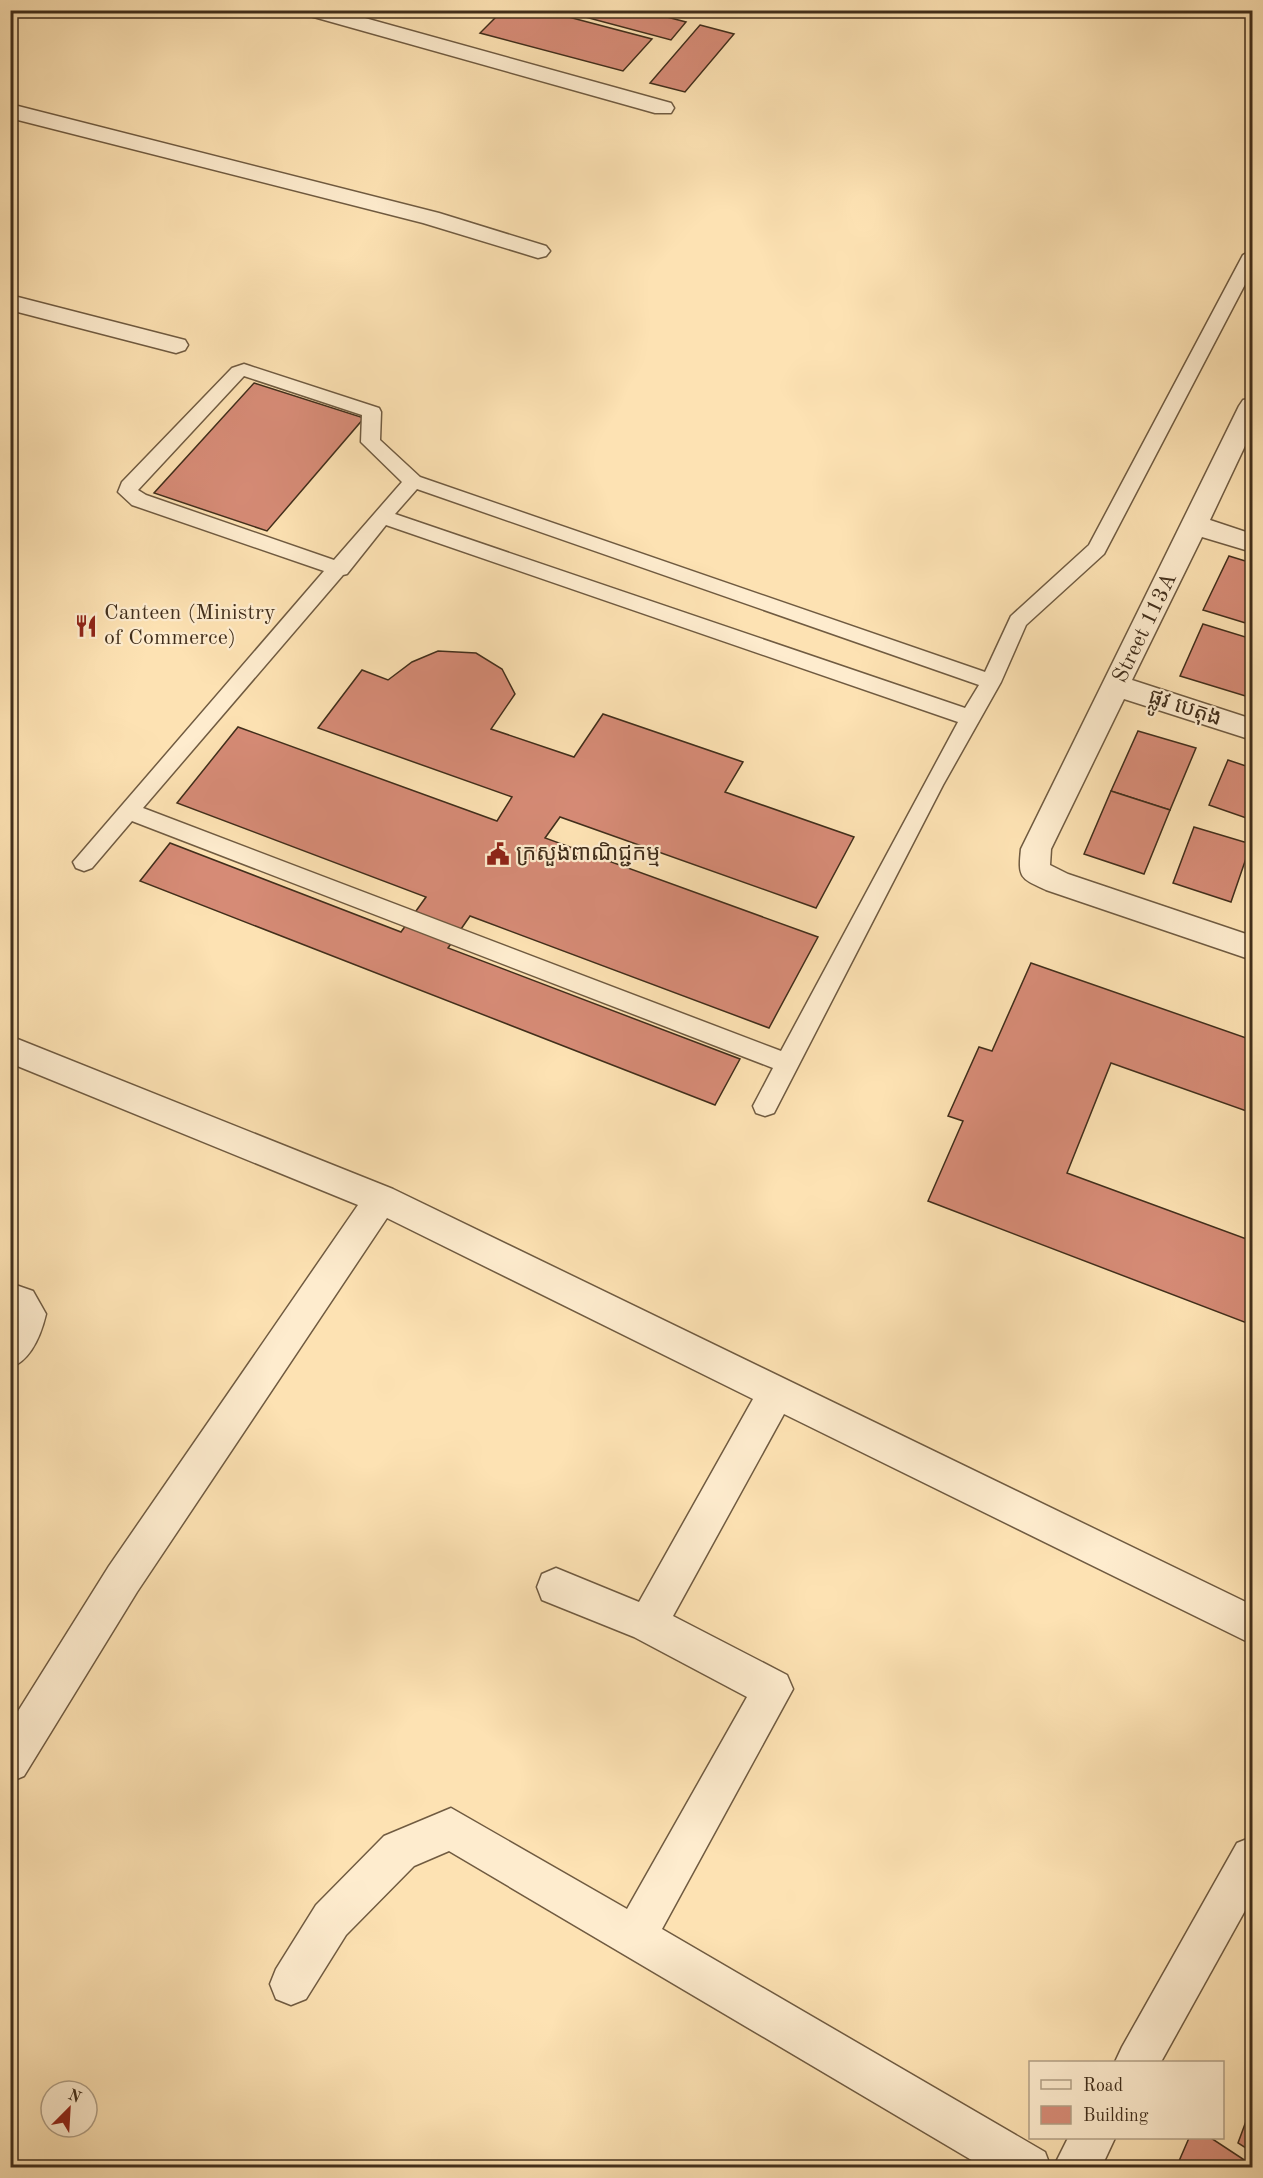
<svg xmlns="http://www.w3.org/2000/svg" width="1263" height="2178" font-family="'Old Standard TT','Noto Sans Khmer',serif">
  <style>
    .building { fill: #d68b76; stroke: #412e1b; stroke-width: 1.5 }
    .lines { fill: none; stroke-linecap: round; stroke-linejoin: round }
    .lane-casing { stroke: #705b41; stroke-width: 3 }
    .street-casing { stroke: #705b41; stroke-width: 3 }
    .lane { fill: #feecce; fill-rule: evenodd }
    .street { fill: #feecce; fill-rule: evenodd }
    .labels { text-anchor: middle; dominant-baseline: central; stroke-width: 4.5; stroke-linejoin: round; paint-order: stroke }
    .poi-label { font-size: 22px; fill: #412e1b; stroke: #feecce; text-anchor: start }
    .street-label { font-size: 22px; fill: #412e1b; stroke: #feecce }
  </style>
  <rect width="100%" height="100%" fill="#fde2b3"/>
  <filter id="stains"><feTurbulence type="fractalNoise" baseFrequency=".00333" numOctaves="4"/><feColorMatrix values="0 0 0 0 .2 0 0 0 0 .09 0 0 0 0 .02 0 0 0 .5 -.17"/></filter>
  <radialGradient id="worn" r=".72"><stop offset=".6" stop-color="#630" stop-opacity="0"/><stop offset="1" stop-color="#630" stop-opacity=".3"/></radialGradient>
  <!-- building -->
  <g class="building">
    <polygon points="503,10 542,10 652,39 623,71 480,33"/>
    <polygon points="559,10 640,10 686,22 671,40"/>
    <polygon points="700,25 734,34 685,92 650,83"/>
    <polygon points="254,383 364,418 267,531 154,493"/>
    <polygon points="1229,556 1252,563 1252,625 1203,610"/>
    <polygon points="1203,624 1252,639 1252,698 1180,676"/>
    <polygon points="438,651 476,653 502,669 515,694 491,729 574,757 603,714 743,762 725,792 854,837 816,908 560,817 545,838 818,937 769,1028 470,916 448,948 740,1059 715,1105 140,881 170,843 401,932 426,897 177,803 238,727 497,821 512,797 318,728 362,670 388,680 412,662"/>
    <polygon points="1138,731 1196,748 1170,810 1111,791"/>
    <polygon points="1228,760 1252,768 1252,820 1209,805"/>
    <polygon points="1111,791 1170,810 1144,874 1084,854"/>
    <polygon points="1194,827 1251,844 1231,902 1173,883"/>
    <polygon points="1031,963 1252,1040 1252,1113 1111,1063 1067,1173 1252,1241 1252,1325 928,1201 963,1121 948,1116 979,1047 992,1051"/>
    <polygon points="1252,2105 1252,2152 1238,2143"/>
    <polygon points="1189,2138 1211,2138 1252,2165 1252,2168 1176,2168"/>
  </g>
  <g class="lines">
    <!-- lane casing -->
    <g class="lane-casing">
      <path id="lane" d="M1252,250V271L1104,554L1026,625L1001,682L943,785L774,1113L765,1116L756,1113L753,1106L773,1068L132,821L92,868L84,871L76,868L73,862L324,571L132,505L118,492L122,482L232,368L244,364L250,366L379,408L381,412L380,440L420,477L985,672L1011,616L1089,545L1243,255ZM244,376L362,415L361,442L402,482L334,560L146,495L138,490ZM417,489L979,685L965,708L395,514ZM386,525L958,722L781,1051L143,808L343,575L347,574Z"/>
    </g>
    <!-- street casing -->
    <g class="street-casing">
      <g id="street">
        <polygon points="300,10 336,10 671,103 674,108 671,113 655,113 303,14"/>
        <polygon points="10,104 439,213 546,246 550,251 546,256 538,258 423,223 10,118"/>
        <polygon points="10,295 185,340 188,345 185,350 176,353 10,310"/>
        <path d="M1252,398V431L1210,520L1252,534V552L1202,537L1132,680L1252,719V740L1124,699L1051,849L1050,865L1068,874L1252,936V960L1046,890C1020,878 1018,878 1021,849L1239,406L1243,400Z"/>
        <polygon points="10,1036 393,1189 1252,1605 1252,1644 784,1414 673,1616 787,1675 793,1689 662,1929 1045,2152 1051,2168 985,2168 449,1851 414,1866 346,1935 306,1999 291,2005 276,1999 270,1984 276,1969 316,1905 384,1836 451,1808 627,1909 747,1697 634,1637 542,1600 537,1587 542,1574 556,1568 639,1602 753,1399 387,1218 137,1592 24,1776 10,1782 10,1724 109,1566 358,1205 10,1063"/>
        <path d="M10,1283L33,1291L46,1314C41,1335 31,1360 10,1368Z"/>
        <polygon points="1252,1837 1252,1898 1161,2062 1115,2062 1122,2047 1237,1843"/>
        <polygon points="1068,2138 1115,2138 1101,2168 1053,2168"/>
      </g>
    </g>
    <!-- lane -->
    <use href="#lane" class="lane"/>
    <!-- street -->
    <use href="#street" class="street"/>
  </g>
  <!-- icons -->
  <defs>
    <g id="restaurant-bare" transform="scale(1.8)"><path d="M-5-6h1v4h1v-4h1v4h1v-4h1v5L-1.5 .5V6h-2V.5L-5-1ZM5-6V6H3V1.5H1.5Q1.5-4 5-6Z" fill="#8f2418" stroke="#feecce" stroke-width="2.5" paint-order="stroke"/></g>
    <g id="civic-bare" transform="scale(1.8)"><path d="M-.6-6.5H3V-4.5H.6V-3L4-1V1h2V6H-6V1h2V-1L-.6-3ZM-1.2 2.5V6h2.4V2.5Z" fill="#8f2418" stroke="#feecce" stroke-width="2.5" paint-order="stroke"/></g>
  </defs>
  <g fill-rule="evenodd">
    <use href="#restaurant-bare" x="86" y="626"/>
    <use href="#civic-bare" x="498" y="854"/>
  </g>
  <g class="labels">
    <!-- poi labels -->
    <g class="poi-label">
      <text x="104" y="613">Canteen (Ministry<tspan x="104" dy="25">of Commerce)</tspan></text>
      <text x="516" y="854">ក្រសួងពាណិជ្ជកម្ម</text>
    </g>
    <!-- street labels -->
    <g class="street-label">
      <text transform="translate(1145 628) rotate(-64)">Street 113A</text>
      <text transform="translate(1185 708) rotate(18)">ផ្លូវ បេតុង</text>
    </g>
  </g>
  <!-- margin -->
  <rect width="1263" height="2178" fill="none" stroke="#fde2b3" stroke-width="36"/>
  <rect x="12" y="12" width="1239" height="2154" fill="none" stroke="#412e1b" stroke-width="3"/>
  <rect x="18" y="18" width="1227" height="2142" fill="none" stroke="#412e1b" stroke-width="1.5"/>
  <!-- legend -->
  <rect x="1029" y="2061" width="195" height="78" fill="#feecce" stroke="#b2a086" stroke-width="1.5"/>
  <rect x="1041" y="2080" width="30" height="9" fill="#feecce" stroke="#b2a086" stroke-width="1.5"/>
  <text x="1083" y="2091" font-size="18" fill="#412e1b">Road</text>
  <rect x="1041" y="2106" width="30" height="18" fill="#d68b76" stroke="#b2a086" stroke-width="1.5"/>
  <text x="1083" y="2121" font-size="18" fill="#412e1b">Building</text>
  <!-- north arrow -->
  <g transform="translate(69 2109) rotate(24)"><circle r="28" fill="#feecce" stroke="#b2a086" stroke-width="1.5"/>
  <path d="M0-4.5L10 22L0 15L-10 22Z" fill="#8f2418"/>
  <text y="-9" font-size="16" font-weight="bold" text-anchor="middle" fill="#412e1b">N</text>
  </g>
  <rect width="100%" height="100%" filter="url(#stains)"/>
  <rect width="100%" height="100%" fill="url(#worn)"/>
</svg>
